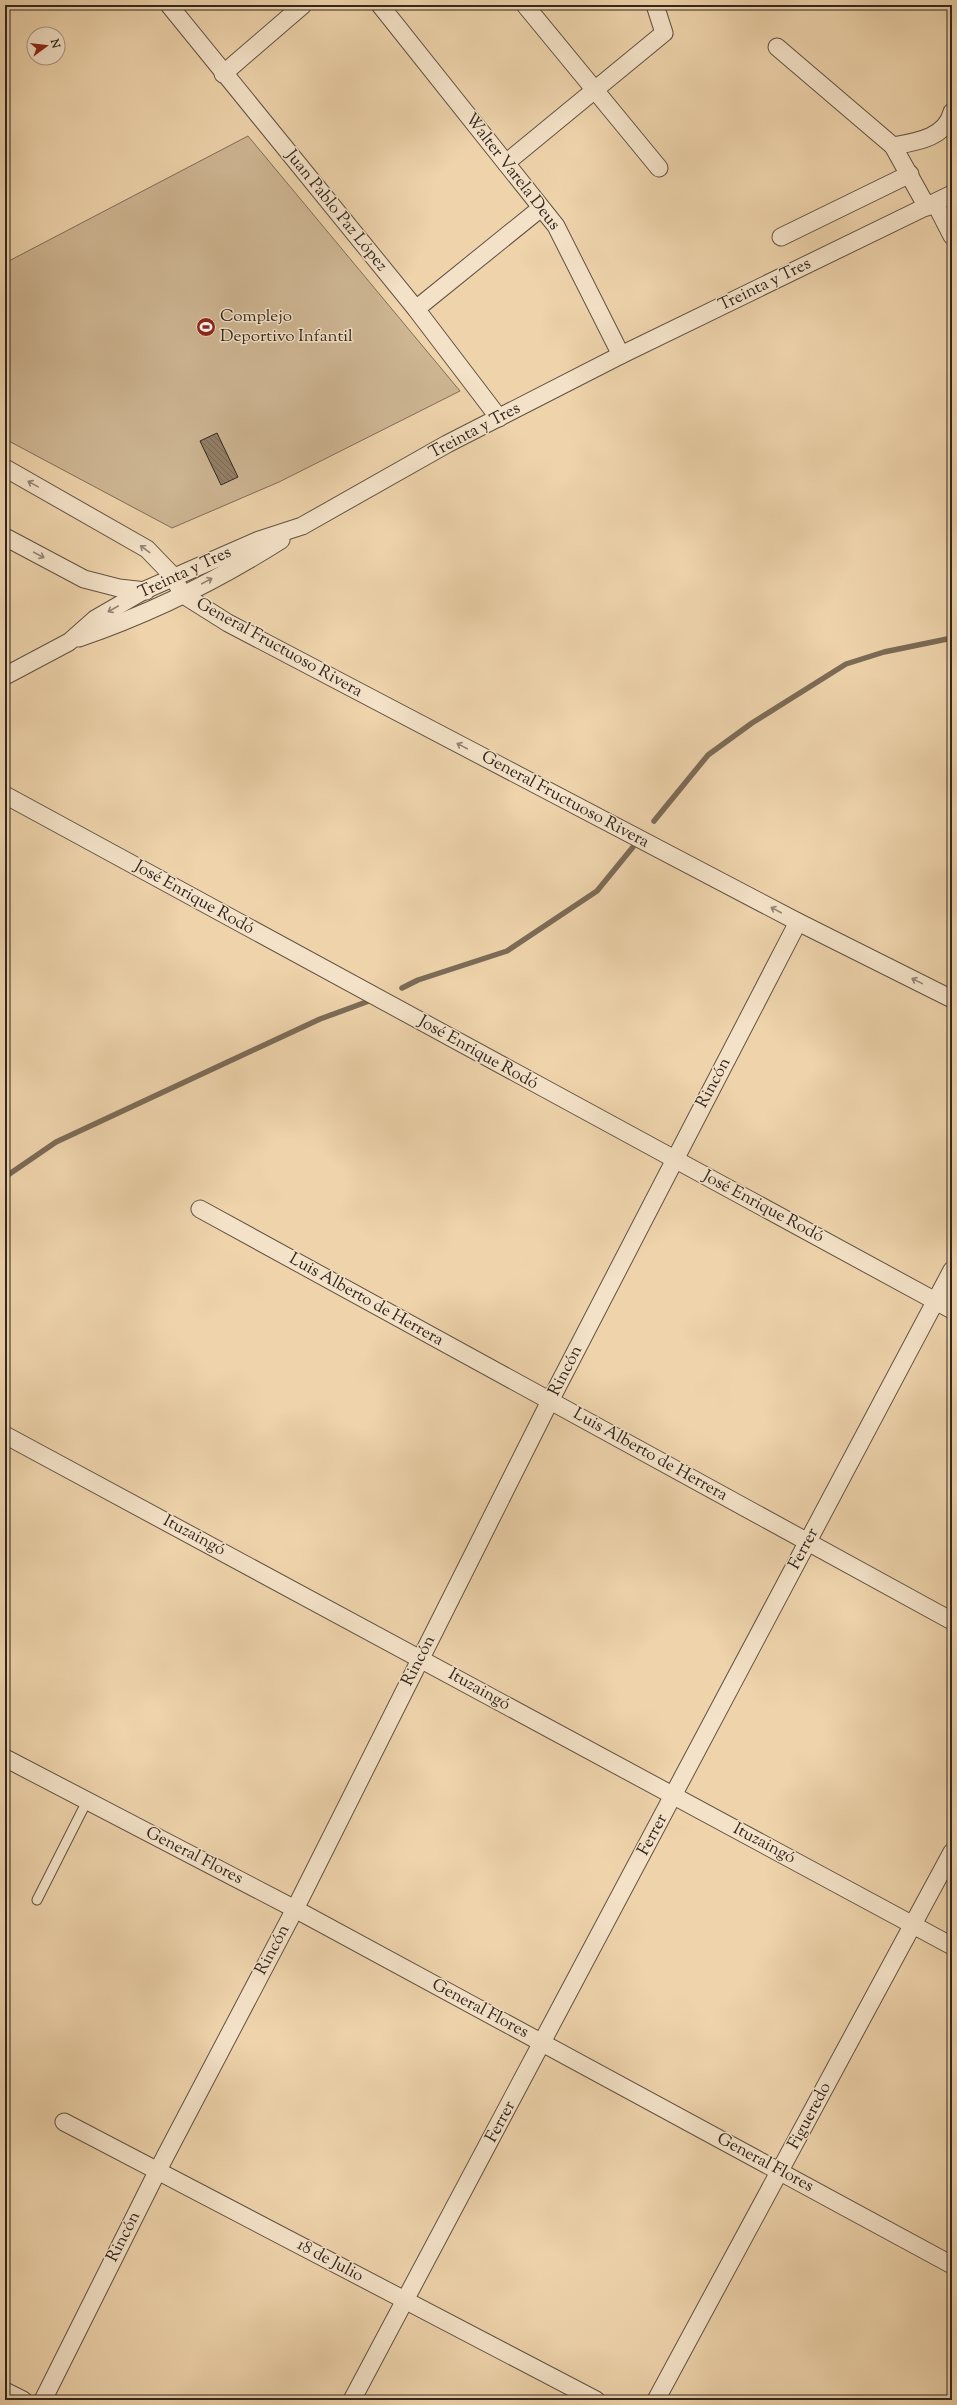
<svg xmlns="http://www.w3.org/2000/svg" width="957" height="2405" font-family="'Sorts Mill Goudy',serif">
  <style>
    .green { fill: #ceb693; stroke: #806e5a }
    .lines { fill: none; stroke-linecap: round; stroke-linejoin: round }
    .stream { stroke: #7c6b57; stroke-width: 5.5 }
    .building { fill: url(#building-back-hatch); stroke: #322720 }
    .service-casing { stroke: #615243; stroke-width: 11 }
    .minor-casing { stroke: #615243; stroke-width: 19 }
    .service { stroke: #f4e2c8; stroke-width: 9 }
    .minor { stroke: #f4e2c8; stroke-width: 17 }
    .oneway { stroke: #938474 }
    .labels { text-anchor: middle; dominant-baseline: central; stroke-width: 3; stroke-linejoin: round; paint-order: stroke }
    .street-label { font-size: 17px; fill: #322720; stroke: #f4e2c8 }
    .poi-label { font-size: 17px; fill: #322720; stroke: #f4e2c8; text-anchor: start }
  </style>
  <defs>
    <pattern id="building-back-hatch" width="6" height="6" patternUnits="userSpaceOnUse"><rect width="6" height="6" fill="#948068"/><path d="M-1 5l2 2M0 0l6 6M5-1l2 2" fill="none" stroke="#796955"/></pattern>
  </defs>
  <rect width="100%" height="100%" fill="#eed3ab"/>
  <filter id="stains"><feTurbulence type="fractalNoise" baseFrequency=".005" numOctaves="4"/><feColorMatrix values="0 0 0 0 .2 0 0 0 0 .09 0 0 0 0 .02 0 0 0 .5 -.17"/></filter>
  <radialGradient id="worn" r=".72"><stop offset=".6" stop-color="#630" stop-opacity="0"/><stop offset="1" stop-color="#630" stop-opacity=".3"/></radialGradient>
  <!-- green -->
  <polygon class="green" points="248,136 460,391 279,482 172,528 5,439 5,263"/>
  <g class="lines">
    <!-- stream -->
    <g class="stream">
      <polyline points="654,821 708,755 752,723 846,664 884,652 952,638"/>
      <polyline points="402,988 418,980 507,951 597,891 633,847"/>
      <polyline points="5,1177 56,1142 320,1019 369,1001"/>
    </g>
  </g>
  <!-- building -->
  <polygon class="building" points="217,433 238,477 221,485 200,441"/>
  <g class="lines">
    <!-- service casing -->
    <g class="service-casing">
      <polyline id="service" points="37,1900 87,1801"/>
    </g>
    <!-- minor casing -->
    <g class="minor-casing">
      <g id="minor">
        <polyline points="169,5 416,309 499,418"/>
        <polyline points="380,5 556,226 621,355"/>
        <polyline points="525,5 659,168"/>
        <polyline points="777,47 893,146 927,207"/>
        <polyline points="223,74 303,5"/>
        <path d="M893,146C915,142 946,138 952,112"/>
        <polyline points="506,163 664,33 655,5"/>
        <polyline points="935,203 952,236"/>
        <polyline points="781,237 910,174"/>
        <polyline points="416,309 541,208"/>
        <polyline points="5,468 147,549 173,576 182,594 228,623 798,922 952,999"/>
        <polyline points="5,537 84,579 119,588 146,591"/>
        <path d="M79,638C149,614 218,580 281,540"/>
        <polyline points="5,676 69,642 95,619 145,590 259,540 302,526 447,444 621,355 952,194"/>
        <polyline points="5,795 952,1310"/>
        <polyline points="200,1209 952,1621"/>
        <polyline points="5,1435 952,1946"/>
        <polyline points="5,1758 295,1909 952,2265"/>
        <polyline points="64,2122 596,2400"/>
        <polyline points="5,2391 23,2400"/>
        <polyline points="43,2400 158,2170 295,1909 550,1401 798,922"/>
        <polyline points="352,2400 952,1270"/>
        <polyline points="656,2400 952,1852"/>
      </g>
    </g>
    <!-- service -->
    <use href="#service" class="service"/>
    <!-- minor -->
    <use href="#minor" class="minor"/>
  </g>
  <!-- one-way arrows -->
  <defs><path id="oneway-shaft" d="M-6 0H5M1.5-3L5.5 0L1.5 3" fill="none" stroke-width="1.6" stroke-linecap="round" stroke-linejoin="round"/></defs>
  <g class="oneway">
    <use href="#oneway-shaft" transform="translate(33 484) rotate(-151)"/>
    <use href="#oneway-shaft" transform="translate(145 549) rotate(-143)"/>
    <use href="#oneway-shaft" transform="translate(39 555) rotate(28)"/>
    <use href="#oneway-shaft" transform="translate(207 581) rotate(-28)"/>
    <use href="#oneway-shaft" transform="translate(113 609) rotate(150)"/>
    <use href="#oneway-shaft" transform="translate(462 746) rotate(-152)"/>
    <use href="#oneway-shaft" transform="translate(776 910) rotate(-152)"/>
    <use href="#oneway-shaft" transform="translate(917 981) rotate(-154)"/>
  </g>
  <!-- icons -->
  <defs>
    <g id="stadium-disc" transform="scale(1)"><circle r="9.5" fill="#8f2418" stroke="#f4e2c8"/><path d="M0-5a6.5 5 0 1 0 0 10a6.5 5 0 1 0 0-10ZM-3.5-1.8h7v3.6h-7Z" fill="#fff"/></g>
  </defs>
  <g fill-rule="evenodd">
    <use href="#stadium-disc" x="206" y="327"/>
  </g>
  <g class="labels">
    <!-- street labels -->
    <g class="street-label">
      <text transform="translate(512 172) rotate(52)">Walter Varela Deus</text>
      <text transform="translate(336 211) rotate(51)">Juan Pablo Paz López</text>
      <text transform="translate(765 285) rotate(-26)">Treinta y Tres</text>
      <text transform="translate(475 431) rotate(-28)">Treinta y Tres</text>
      <text transform="translate(185 573) rotate(-25)">Treinta y Tres</text>
      <text transform="translate(279 648) rotate(29)">General Fructuoso Rivera</text>
      <text transform="translate(565 800) rotate(28)">General Fructuoso Rivera</text>
      <text transform="translate(194 898) rotate(29)">José Enrique Rodó</text>
      <text transform="translate(478 1053) rotate(29)">José Enrique Rodó</text>
      <text transform="translate(714 1083) rotate(-62)">Rincón</text>
      <text transform="translate(763 1207) rotate(28)">José Enrique Rodó</text>
      <text transform="translate(366 1300) rotate(29)">Luis Alberto de Herrera</text>
      <text transform="translate(566 1371) rotate(-63)">Rincón</text>
      <text transform="translate(650 1455) rotate(29)">Luis Alberto de Herrera</text>
      <text transform="translate(194 1536) rotate(28)">Ituzaingó</text>
      <text transform="translate(804 1549) rotate(-62)">Ferrer</text>
      <text transform="translate(419 1661) rotate(-63)">Rincón</text>
      <text transform="translate(479 1690) rotate(29)">Ituzaingó</text>
      <text transform="translate(653 1835) rotate(-62)">Ferrer</text>
      <text transform="translate(764 1844) rotate(28)">Ituzaingó</text>
      <text transform="translate(194 1856) rotate(27)">General Flores</text>
      <text transform="translate(273 1950) rotate(-62)">Rincón</text>
      <text transform="translate(480 2009) rotate(28)">General Flores</text>
      <text transform="translate(810 2116) rotate(-62)">Figueredo</text>
      <text transform="translate(501 2122) rotate(-62)">Ferrer</text>
      <text transform="translate(765 2163) rotate(28)">General Flores</text>
      <text transform="translate(124 2237) rotate(-63)">Rincón</text>
      <text transform="translate(330 2261) rotate(28)">18 de Julio</text>
    </g>
    <!-- poi labels -->
    <g class="poi-label">
      <text x="220" y="317">Complejo<tspan x="220" dy="20">Deportivo Infantil</tspan></text>
    </g>
  </g>
  <!-- margin -->
  <rect width="957" height="2405" fill="none" stroke="#eed3ab" stroke-width="20"/>
  <rect x="6" y="6" width="945" height="2393" fill="none" stroke="#322720" stroke-width="2"/>
  <rect x="10" y="10" width="937" height="2385" fill="none" stroke="#322720"/>
  <!-- north arrow -->
  <g transform="translate(46 46) rotate(75)"><circle r="19" fill="#f4e2c8" stroke="#a69785"/>
  <path d="M0-3L7 15L0 10L-7 15Z" fill="#8f2418"/>
  <text y="-6" font-size="11" font-weight="bold" text-anchor="middle" fill="#322720">N</text>
  </g>
  <rect width="100%" height="100%" filter="url(#stains)"/>
  <rect width="100%" height="100%" fill="url(#worn)"/>
</svg>
